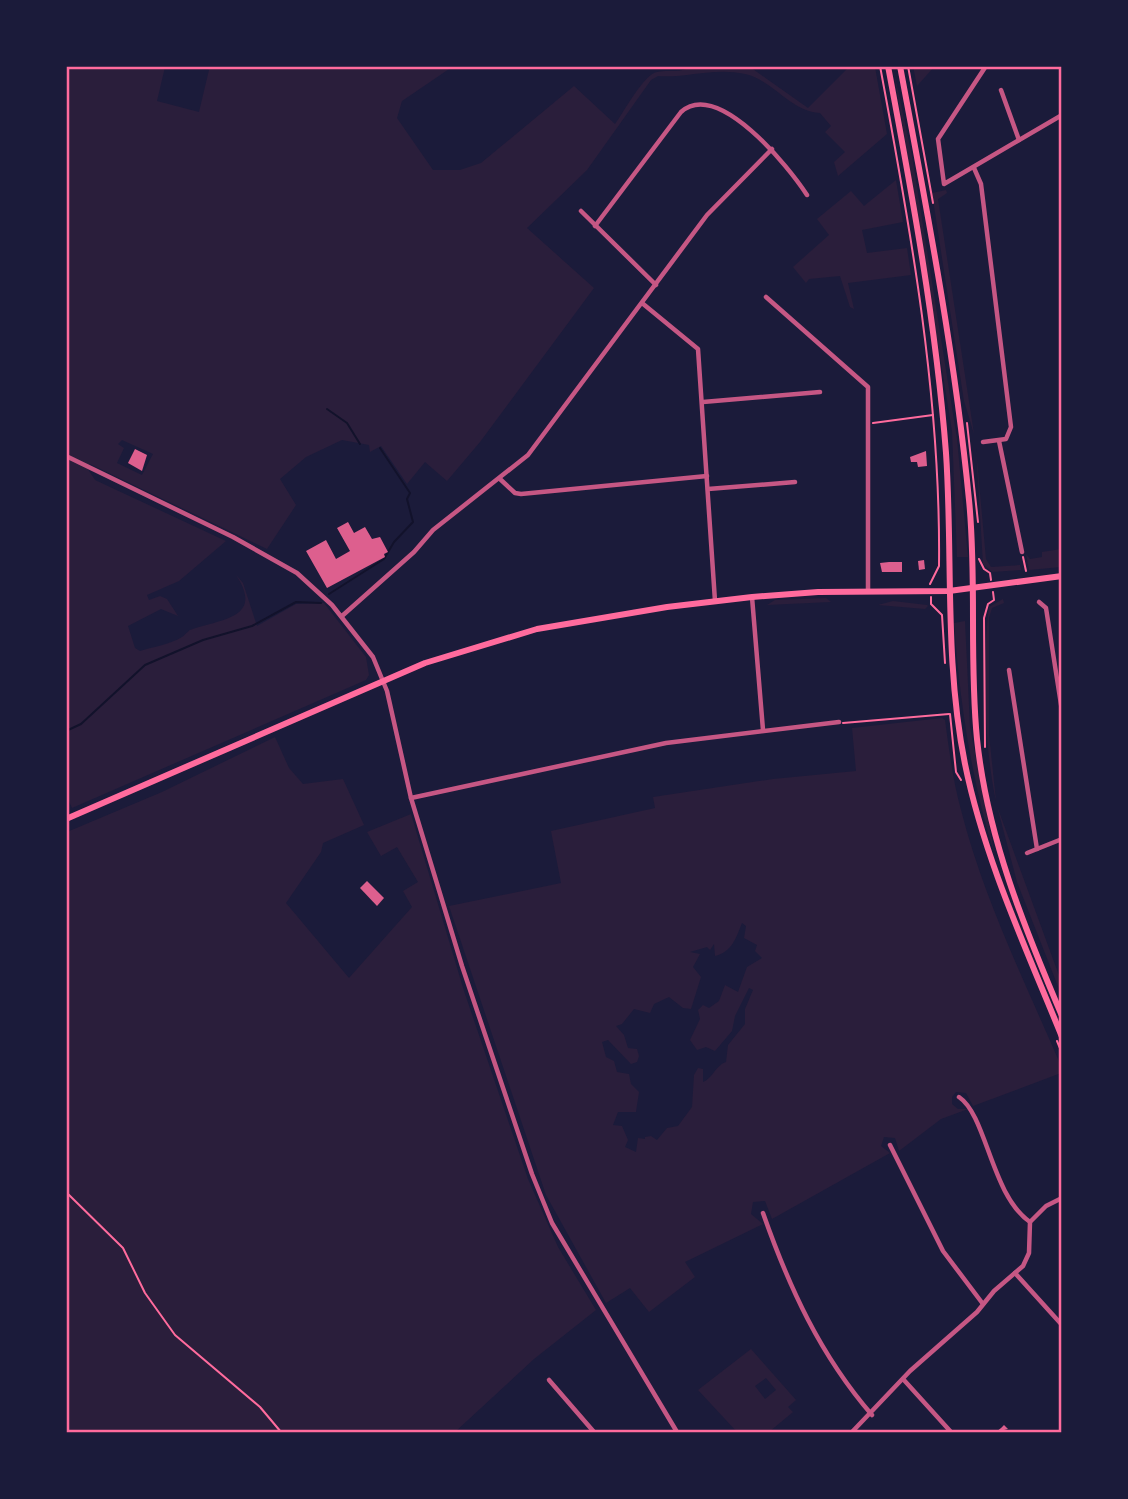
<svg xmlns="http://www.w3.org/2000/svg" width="1128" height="1499" font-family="Cabin,sans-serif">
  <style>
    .green { fill: #2a1e3b; fill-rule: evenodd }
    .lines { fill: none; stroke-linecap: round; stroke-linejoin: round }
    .stream { stroke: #12122b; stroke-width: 2 }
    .building { fill: #dd5f8e }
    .path { stroke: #ff6b9d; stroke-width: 2 }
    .minor { stroke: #c65784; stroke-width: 4.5 }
    .secondary { stroke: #ff6b9d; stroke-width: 6 }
    .neatline { fill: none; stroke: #ff6b9d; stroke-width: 2.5 }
  </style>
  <rect width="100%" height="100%" fill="#1b1b3a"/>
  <!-- green -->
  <g class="green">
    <polygon points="913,66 934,66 934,67 917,86"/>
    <path d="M67,67H165L157,101L199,112L209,70L206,67H452L402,101L397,118L433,170H460L481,163L574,86L615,124C624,112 644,74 657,72C670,69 678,74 690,67H750L808,108L849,67H875L887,134L838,176L834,162L845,152L825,132L831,126L820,113C790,111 773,80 745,74C715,67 687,78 658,76L651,80L587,170L527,228L594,288L480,442L447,481L425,462L407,484L381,446L370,452L369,445L342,440L306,457L280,479L296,505L267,549L90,464L87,468L95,480L226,541L179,581L147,595L149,600L160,596L167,599L178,616L161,609L128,626L135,648L140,651C153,647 171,644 182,637C184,636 188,631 190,630C220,619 265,619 236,575L243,583L257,626L296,604L324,603L366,657L369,675L366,680L72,808L67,797ZM122,440L153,454L142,475L117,463L124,448L118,444Z"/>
    <polygon points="893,67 912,156 957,439 968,557 957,557 952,431"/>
    <polygon points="896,180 903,222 862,230 867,253 907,248 911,275 848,283 854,309 850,307 840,276 809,279 806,283 793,267 829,235 817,219 851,191 864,206"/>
    <polygon points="946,190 947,193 938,199 974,434 964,401 932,193"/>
    <polygon points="976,449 986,559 991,567 1020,565 1021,570 992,572 983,564"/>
    <polygon points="1061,549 1061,567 1029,570 1026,554 1030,559 1042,557 1042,552"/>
    <polygon points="826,598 831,602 767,605 775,600"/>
    <path d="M1003,599L1004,603L992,608L989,618V734L996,801C984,747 982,662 989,607Z"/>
    <polygon points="893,601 927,605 928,606 925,609 878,605"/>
    <path d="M965,621L970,727L995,856C971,779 960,703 954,623Z"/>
    <path d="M942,718L945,720C949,750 953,781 961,810C984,900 1025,982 1061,1066V1073L973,1106L966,1093L956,1092L952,1097V1104L958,1109H968L941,1119L899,1151L895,1138L884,1137L881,1146L890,1153L772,1219L765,1201L753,1202L751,1214L763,1224L685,1262L695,1277L649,1312L630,1288L606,1303L546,1195L449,906L561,883L551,831L655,808L653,797L773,779L856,771L852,728ZM742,923L746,926L744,938L757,945L755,951L762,958L747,967L738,992L725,985L719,1001L709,1008L703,1005L698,1010L700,1019L690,1040L697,1050L706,1047L715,1051L732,1031L735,1016L749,988L753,990L745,1009V1024L728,1045L726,1062C716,1065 712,1079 703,1082V1069L698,1068L694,1075L692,1107L678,1126L667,1128L657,1140L651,1136L645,1137V1139L638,1138L636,1152L625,1147L628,1140L622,1126L613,1125L618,1112H636L639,1092L631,1084L629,1074L617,1072L614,1061L606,1057L602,1042L608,1040L631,1064L637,1062L639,1056L637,1049L628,1048L624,1035L616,1026L622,1024L634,1009L650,1013L654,1004L669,997L683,1008L691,1009L701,977L693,967L700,954L690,952L707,947L710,950L714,944L715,956C732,952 736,938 742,923Z"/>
    <polygon points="275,737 289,768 303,784 343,779 364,825 323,843 321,852 286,903 349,978 412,907 403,891 418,882 397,847 381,856 367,832 411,814 464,991 528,1179 558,1247 596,1310 534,1359 455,1432 67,1432 67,832 162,792"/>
    <polygon points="997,806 1061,981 1061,994 1017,882"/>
    <path d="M751,1349L796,1400L788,1407L793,1412L769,1432H737L698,1390ZM766,1378L776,1390L765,1399L755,1386Z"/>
  </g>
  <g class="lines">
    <!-- stream -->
    <g class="stream">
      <polyline points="327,409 347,423 360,444"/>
      <polyline points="329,594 384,559 394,542 413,522 407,499 410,493 380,448"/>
      <polyline points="66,731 81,724 145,665 203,640 252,626 296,602 321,603"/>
    </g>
  </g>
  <!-- building -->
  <g class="building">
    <polygon points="135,449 147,455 142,471 128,463"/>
    <polygon points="926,451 927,466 918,467 917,462 911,462 910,457"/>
    <polygon points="348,522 354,533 365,527 372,539 380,537 388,552 384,554 385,557 327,588 306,551 326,540 336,559 350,551 337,528"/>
    <polygon points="924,560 925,569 919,570 918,561"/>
    <polygon points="889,562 902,562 902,572 882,572 880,563"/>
    <polygon points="367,881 384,898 377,906 360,888"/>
    <polygon points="1004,1425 1008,1429 996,1432 1001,1428"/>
  </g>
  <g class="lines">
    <!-- path -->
    <g class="path">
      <path d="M880,66C911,231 941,398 939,566L930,584"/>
      <polyline points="908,66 933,203"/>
      <polyline points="873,423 933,415"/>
      <polyline points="967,423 978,522"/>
      <polyline points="1023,557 1026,571"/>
      <polyline points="979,559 984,569 990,573 991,580"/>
      <polyline points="931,597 931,604 942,615 945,663"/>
      <polyline points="950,714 956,772 961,780"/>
      <polyline points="843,723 949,714"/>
      <polyline points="985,747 984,618 988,604 994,600 993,592"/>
      <polyline points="1057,1041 1062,1053"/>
      <polyline points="66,1192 123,1248 145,1293 175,1335 260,1407 281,1432"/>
    </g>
    <!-- minor -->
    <g class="minor">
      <polyline points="986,66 938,139 944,184 1062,115"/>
      <polyline points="1001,90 1019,140"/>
      <polyline points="974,168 981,184 1011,427 1006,439 983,442"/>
      <polyline points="581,211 656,285"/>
      <path d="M595,226L681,112C718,79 789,167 807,195"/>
      <polyline points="766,297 868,387 868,591"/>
      <polyline points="642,303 698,349 715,601"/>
      <polyline points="703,402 820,392"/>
      <polyline points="999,441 1022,552"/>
      <polyline points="66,456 233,537 297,573 332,605 373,657 387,691 411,798 462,966 532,1174 552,1223 677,1432"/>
      <polyline points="500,479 515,493 521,494 707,476"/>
      <polyline points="708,489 795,482"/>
      <polyline points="752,597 763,730"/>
      <polyline points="1039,602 1046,608 1062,711"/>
      <polyline points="342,616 414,552 433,530 528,455 707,215 772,149"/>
      <polyline points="1009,670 1037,849"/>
      <polyline points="411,798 666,743 839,722"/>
      <polyline points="1027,853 1062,839"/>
      <path d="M959,1097C987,1116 991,1195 1030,1222"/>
      <polyline points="890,1145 943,1251 983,1304"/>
      <path d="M763,1213C789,1287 820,1355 872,1415"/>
      <polyline points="1015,1273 1062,1325"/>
      <polyline points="903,1379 951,1432"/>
      <polyline points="549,1380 594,1432"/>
      <polyline points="852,1432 910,1371 977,1312 994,1291 1023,1266 1029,1253 1030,1222 1046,1206 1062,1198"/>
    </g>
    <!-- secondary -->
    <g class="secondary">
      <path d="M888,66C912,194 936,323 946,453C953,556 944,661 965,764C984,858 1026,948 1062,1037"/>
      <path d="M900,66C927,210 955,355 969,500C977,580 969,659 977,739C987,836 1024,927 1062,1016"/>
      <polyline points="66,819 425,663 537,629 667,607 752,597 818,592 949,591 1062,576"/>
    </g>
  </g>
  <!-- border -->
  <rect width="1128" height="1499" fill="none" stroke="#1b1b3a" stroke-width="136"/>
  <rect x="68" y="68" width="992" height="1363" class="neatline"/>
</svg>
